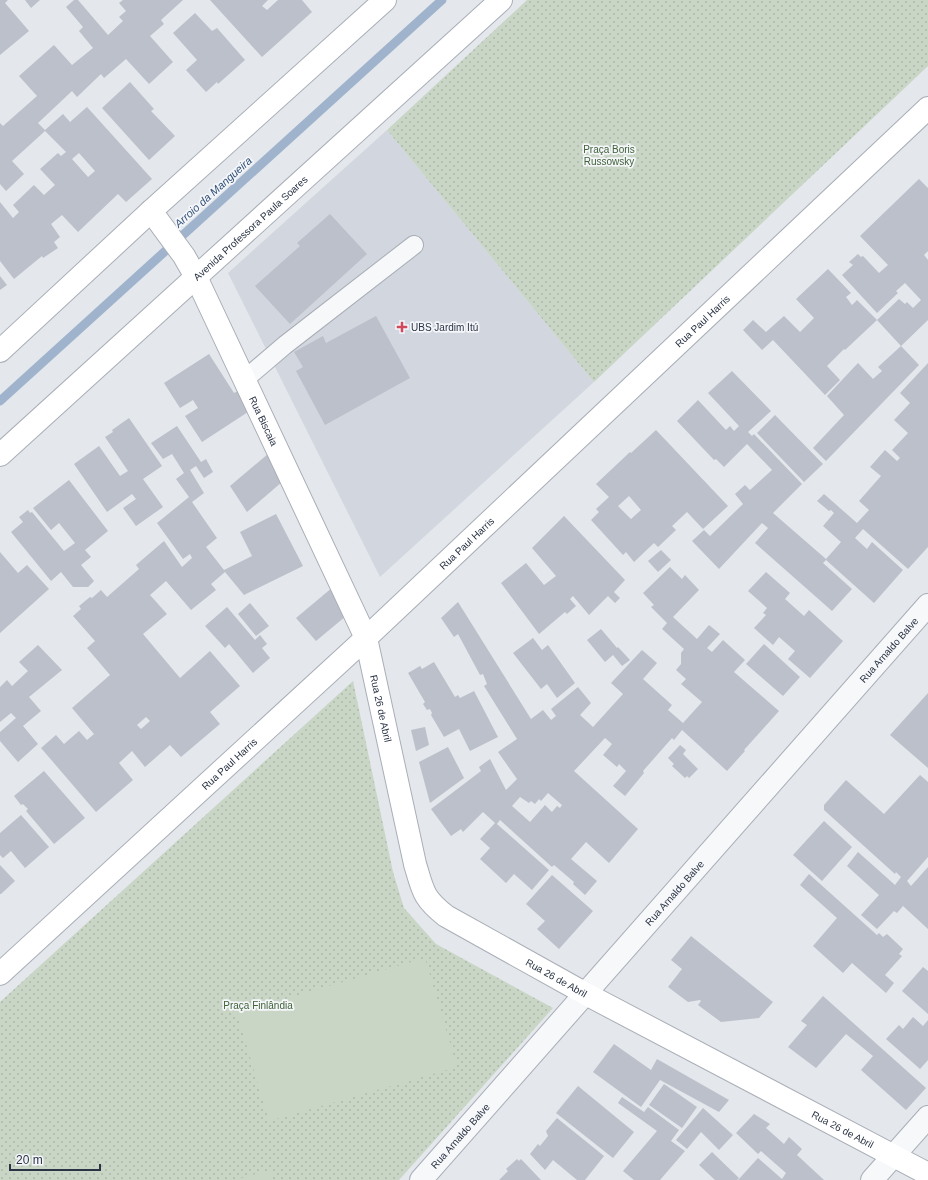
<svg xmlns="http://www.w3.org/2000/svg" width="928" height="1180" font-family="Helvetica,sans-serif">
  <style>
    .built { fill: #d2d6de }
    .park { fill: url(#park-dots) }
    .garden { fill: #c9d6c5 }
    .lines { fill: none; stroke-linecap: round; stroke-linejoin: round }
    .stream { stroke: #9fb4cc; stroke-width: 9 }
    .building { fill: #bbc0ca; fill-rule: evenodd }
    .lane-casing { stroke: #a9aeb7; stroke-width: 20 }
    .street-casing { stroke: #a9aeb7; stroke-width: 24 }
    .secondary-casing { stroke: #a9aeb7; stroke-width: 24 }
    .lane { stroke: #f7f8fa; stroke-width: 18 }
    .street { stroke: #f7f8fa; stroke-width: 22 }
    .secondary { stroke: #fff; stroke-width: 22 }
    .poi-dot { fill: #d1495b; stroke: #f4f6f9; stroke-width: 1.5 }
    .labels { text-anchor: middle; dominant-baseline: central; stroke-width: 3.5; stroke-linejoin: round; paint-order: stroke }
    .park-label { font-size: 10px; fill: #3f6138; stroke: #f4f6f9 }
    .street-label { font-size: 10px; fill: #2b3445; stroke: #f4f6f9 }
    .poi-label { font-size: 10px; fill: #2b3445; stroke: #f4f6f9; text-anchor: start }
    .water-label { font-size: 11px; font-style: italic; fill: #34527a; stroke: #f4f6f9 }
  </style>
  <defs>
    <pattern id="park-dots" width="8" height="8" patternUnits="userSpaceOnUse"><rect width="8" height="8" fill="#c9d6c5"/><path d="M2 2h.1M6 6h.1" fill="none" stroke="#adb8ab" stroke-width="1.8" stroke-linecap="round"/></pattern>
  </defs>
  <rect width="100%" height="100%" fill="#e4e7ec"/>
  <!-- built -->
  <polygon class="built" points="387,130 594,382 380,577 228,273"/>
  <!-- park -->
  <g class="park">
    <polygon points="527,0 928,0 928,66 594,382 387,130"/>
    <polygon points="353,681 393,872 404,908 436,944 553,1008 399,1180 0,1180 0,1002"/>
  </g>
  <!-- garden -->
  <g class="garden">
    <polygon points="425,958 457,1067 269,1121 237,1013"/>
    <polygon points="270,1170 273,1180 235,1180"/>
  </g>
  <g class="lines">
    <!-- stream -->
    <polyline class="stream" points="0,401 442,0"/>
  </g>
  <!-- building -->
  <g class="building">
    <polygon points="0,0 8,0 5,3 29,31 0,55"/>
    <polygon points="25,0 40,0 31,8"/>
    <path d="M74,0H78L108,35L123,21L119,17L126,11L119,3L123,0H183L161,20L164,24L150,36L173,62L149,84L126,59L104,78L101,74L77,97L72,91L38,123L45,130L63,114L70,122L87,107L152,179L126,202L118,194L78,232L62,215L51,224L60,237L54,242L58,248L43,258L42,256L14,279L0,261V202L13,218L19,212L13,205L34,185L44,195L55,185L40,169L58,153L61,156L66,152L45,131L12,161L24,174L6,191L0,184V123L3,126L37,96L19,76L54,45L72,65L93,48L79,31L83,27L66,7ZM79,153L95,171L88,177L72,159Z"/>
    <polygon points="210,0 268,0 262,6 267,10 278,0 302,0 312,12 262,57"/>
    <polygon points="195,13 212,31 217,28 245,60 218,84 217,82 206,92 186,70 197,60 173,33"/>
    <polygon points="130,82 154,109 151,111 175,136 149,160 102,108"/>
    <polygon points="919,179 928,188 928,251 924,255 928,260 928,320 901,346 877,320 899,299 905,304 907,302 913,308 921,300 905,283 896,291 898,293 877,313 842,275 853,265 849,262 858,254 861,257 863,256 879,273 888,265 860,236"/>
    <polygon points="330,214 367,254 290,324 255,286 300,246 297,243"/>
    <polygon points="828,269 851,293 846,297 852,305 857,300 877,320 845,350 844,349 827,366 840,380 825,395 773,340 762,350 743,330 753,320 766,332 784,316 800,332 814,318 796,299"/>
    <polygon points="0,276 7,285 0,290"/>
    <polygon points="376,316 410,378 325,425 296,371 303,367 294,352 323,336 326,343"/>
    <polygon points="901,346 919,365 826,461 813,448 844,415 827,396 858,363 873,379 882,371 878,367"/>
    <polygon points="209,354 234,393 238,391 248,412 202,442 185,416 198,408 193,400 180,408 164,383"/>
    <polygon points="928,363 928,547 908,569 863,529 855,538 867,549 872,542 903,570 874,603 826,560 823,563 852,589 832,611 755,543 768,528 762,523 719,569 692,541 704,530 710,536 743,504 735,494 745,485 750,490 772,470 747,444 724,467 716,459 714,460 677,421 698,400 726,430 730,426 734,431 739,426 708,393 732,371 771,411 748,432 752,436 754,434 802,484 773,513 826,559 841,542 823,526 834,513 831,510 829,511 817,501 824,494 857,523 869,510 859,501 881,476 870,467 885,450 897,461 900,458 892,450 908,433 894,420 910,403 900,393"/>
    <polygon points="775,415 823,464 804,482 757,433"/>
    <polygon points="129,418 162,466 143,479 163,507 136,526 123,508 136,499 132,494 107,512 74,464 99,446 120,476 128,471 105,437 113,432 112,430"/>
    <path d="M177,426L201,462L206,459L213,472L204,478L196,466L190,470L204,493L192,502L217,538L206,547L224,570L252,556L240,532L276,514L303,566L244,595L225,572L211,584L216,590L191,610L166,581L150,595L167,614L143,634L180,678L210,651L240,686L210,712L220,724L181,757L170,745L145,767L132,751L119,763L133,780L96,812L41,748L56,735L64,744L79,731L87,740L94,734L72,708L110,675L87,648L95,641L73,616L81,609L79,606L90,597L92,598L101,590L107,597L139,569L136,565L164,541L182,567L192,558L190,554L183,559L157,523L189,497L176,479L184,473L172,454L163,459L151,443ZM146,717L150,721L141,729L137,725Z"/>
    <path d="M656,430L728,506L703,529L687,512L672,526L676,530L658,547L654,543L634,562L626,552L623,555L591,520L599,512L596,509L609,497L596,484L630,452L631,453ZM629,496L641,510L631,519L618,506Z"/>
    <polygon points="268,454 282,482 247,512 230,486"/>
    <polygon points="69,480 108,531 85,550 91,557 81,565 94,581 88,587 73,587 61,572 51,581 11,532 23,522 19,517 28,510 30,513 32,512 64,551 75,543 59,523 51,530 33,508"/>
    <polygon points="564,516 625,580 614,592 620,598 615,603 608,596 589,615 573,596 570,599 576,606 567,614 565,612 539,634 501,583 526,563 544,585 556,576 532,548"/>
    <polygon points="661,550 671,560 658,572 648,561"/>
    <polygon points="0,552 18,573 27,565 49,589 0,633"/>
    <path d="M670,567L682,579L685,575L699,590L673,617L697,639L709,625L720,634L707,648L712,652L723,640L745,660L734,672L779,711L744,750L745,751L727,771L682,730L674,740L672,738L643,771L644,773L625,796L613,786L626,771L619,764L617,767L603,755L612,744L605,738L574,771L638,829L609,863L586,842L571,859L597,881L585,895L573,884L574,882L554,865L552,867L500,820L497,824L549,870L532,890L514,874L506,883L480,859L490,848L480,839L495,823L483,812L463,832L461,829L451,836L431,809L481,771L479,767L490,759L506,790L517,779L498,752L517,739L484,686L487,684L483,674L480,675L458,634L454,637L441,618L458,602L531,719L543,710L551,720L556,716L551,709L578,687L591,703L580,715L593,727L623,694L611,683L642,650L657,663L643,679L672,705L668,710L683,723L702,702L681,684L686,679L676,670L681,664V653L684,649L662,629L667,623L651,607L654,605L643,593ZM548,793L562,805L560,808L557,806L552,812L545,805L530,822L512,806L520,797L529,803L531,801L535,804L539,799L541,801Z"/>
    <polygon points="766,572 790,593 785,599 804,616 809,610 843,641 810,678 788,659 795,651 779,637 773,645 754,628 766,615 763,613 767,608 748,591"/>
    <polygon points="333,587 346,616 316,641 296,618"/>
    <polygon points="250,603 269,626 256,636 238,614"/>
    <polygon points="227,607 255,640 260,635 267,644 262,648 270,658 253,673 229,644 225,648 205,626"/>
    <polygon points="601,629 617,648 618,647 630,660 622,666 613,655 605,662 587,640"/>
    <polygon points="533,638 542,650 548,645 575,683 557,698 547,684 541,689 513,653"/>
    <polygon points="764,644 800,677 783,696 746,664"/>
    <polygon points="38,645 62,670 29,697 41,711 23,726 38,744 18,762 0,741 0,732 16,718 11,713 0,722 0,687 7,680 12,686 28,671 19,662"/>
    <polygon points="434,662 455,697 458,695 460,698 474,691 498,737 470,751 459,729 444,737 431,715 432,713 430,709 427,710 423,704 425,702 408,673 420,666 422,669"/>
    <polygon points="928,693 928,768 890,735"/>
    <polygon points="425,727 429,745 416,751 411,730"/>
    <polygon points="680,745 686,750 683,754 698,769 689,778 687,776 685,778 672,766 674,764 668,758"/>
    <polygon points="448,747 464,778 430,803 419,762"/>
    <polygon points="44,771 85,818 54,844 26,811 28,809 23,804 21,805 14,796"/>
    <polygon points="920,775 928,782 928,857 907,881 911,886 928,867 928,929 903,906 897,913 894,911 877,929 861,915 879,895 847,866 858,852 895,885 901,877 896,872 895,874 824,810 824,805 846,780 884,814"/>
    <polygon points="21,815 49,847 25,868 11,851 3,858 0,855 0,833"/>
    <polygon points="824,821 852,847 822,881 793,855"/>
    <polygon points="0,865 15,881 1,894 0,894"/>
    <polygon points="809,874 877,935 879,933 883,937 887,934 903,949 899,954 902,956 885,975 894,983 886,993 852,963 843,973 813,946 837,918 800,885"/>
    <polygon points="552,875 593,911 559,949 537,929 545,921 526,904"/>
    <polygon points="691,936 773,1002 759,1018 721,1022 698,1005 701,1001 700,1000 688,1002 668,987 682,969 671,960"/>
    <polygon points="923,967 928,971 928,1014 902,991"/>
    <polygon points="823,996 926,1088 906,1110 861,1070 873,1056 846,1034 816,1068 788,1047 807,1025 801,1021"/>
    <polygon points="913,1017 923,1026 928,1020 928,1060 920,1069 886,1039 899,1025 903,1029"/>
    <polygon points="614,1044 651,1070 657,1059 729,1100 719,1112 660,1080 641,1107 593,1072"/>
    <polygon points="664,1084 697,1107 682,1128 649,1105"/>
    <polygon points="578,1086 634,1132 613,1158 556,1113"/>
    <polygon points="622,1097 644,1112 648,1107 679,1130 671,1141 685,1151 660,1180 634,1180 623,1171 657,1131 618,1103"/>
    <polygon points="703,1108 733,1135 719,1150 701,1132 687,1149 676,1140"/>
    <polygon points="754,1114 770,1124 766,1128 784,1144 789,1137 802,1149 797,1155 824,1180 738,1180 758,1158 782,1179 786,1173 761,1151 758,1154 736,1133"/>
    <polygon points="557,1118 604,1156 585,1180 577,1180 553,1160 545,1170 530,1154 538,1144 540,1146 548,1136 546,1131"/>
    <polygon points="712,1152 739,1178 737,1180 715,1180 699,1165"/>
    <polygon points="517,1159 519,1161 521,1159 541,1180 499,1180 508,1171 506,1169"/>
  </g>
  <g class="lines">
    <!-- lane casing -->
    <g class="lane-casing">
      <polyline id="lane" points="244,380 285,345 414,245"/>
    </g>
    <!-- street casing -->
    <g class="street-casing">
      <g id="street">
        <path id="s1" d="M421,1180L928,605"/>
        <polyline points="872,1180 928,1117"/>
      </g>
    </g>
    <!-- secondary casing -->
    <g class="secondary-casing">
      <g id="secondary">
        <path id="s2" d="M151,211L184,256L196,277L366,638L415,864C423,891 423,898 446,916L586,994L928,1174"/>
        <polyline points="0,351 151,211 385,0"/>
        <path id="s3" d="M0,455L501,0"/>
        <path id="s4" d="M0,974L366,638L928,108"/>
      </g>
    </g>
    <!-- lane -->
    <use href="#lane" class="lane"/>
    <!-- street -->
    <use href="#street" class="street"/>
    <!-- secondary -->
    <use href="#secondary" class="secondary"/>
  </g>
  <!-- markers -->
  <path class="poi-dot" d="M400 321h4v4h4v4h-4v4h-4v-4h-4v-4h4z"/>
  <g class="labels">
    <!-- park labels -->
    <g class="park-label">
      <text x="609" y="149">Praça Boris<tspan x="609" dy="12">Russowsky</tspan></text>
      <text x="258" y="1005">Praça Finlândia</text>
    </g>
    <!-- street labels -->
    <g class="street-label">
      <text stroke="none"><textPath href="#s3" startOffset="338">Avenida Professora Paula Soares</textPath></text>
      <text stroke="none"><textPath href="#s4" startOffset="959">Rua Paul Harris</textPath></text>
      <text stroke="none"><textPath href="#s2" startOffset="239">Rua Biscaia</textPath></text>
      <text stroke="none"><textPath href="#s4" startOffset="635">Rua Paul Harris</textPath></text>
      <text stroke="none"><textPath href="#s1" startOffset="707">Rua Arnaldo Balve</textPath></text>
      <text stroke="none"><textPath href="#s2" startOffset="551">Rua 26 de Abril</textPath></text>
      <text stroke="none"><textPath href="#s4" startOffset="311">Rua Paul Harris</textPath></text>
      <text stroke="none"><textPath href="#s1" startOffset="383">Rua Arnaldo Balve</textPath></text>
      <text stroke="none"><textPath href="#s2" startOffset="899">Rua 26 de Abril</textPath></text>
      <text stroke="none"><textPath href="#s2" startOffset="1223">Rua 26 de Abril</textPath></text>
      <text stroke="none"><textPath href="#s1" startOffset="59">Rua Arnaldo Balve</textPath></text>
    </g>
    <!-- poi labels -->
    <g class="poi-label">
      <text x="411" y="327">UBS Jardim Itú</text>
    </g>
    <!-- water labels -->
    <g class="water-label">
      <text transform="translate(213 192) rotate(-42)">Arroio da Mangueira</text>
    </g>
  </g>
  <!-- scale -->
  <path d="M10 1164v6h90v-6" fill="none" stroke="#2b3445" stroke-width="2"/>
  <text x="16" y="1164" font-size="12" fill="#2b3445" stroke="#f4f6f9" stroke-width="3" paint-order="stroke">20 m</text>
</svg>
